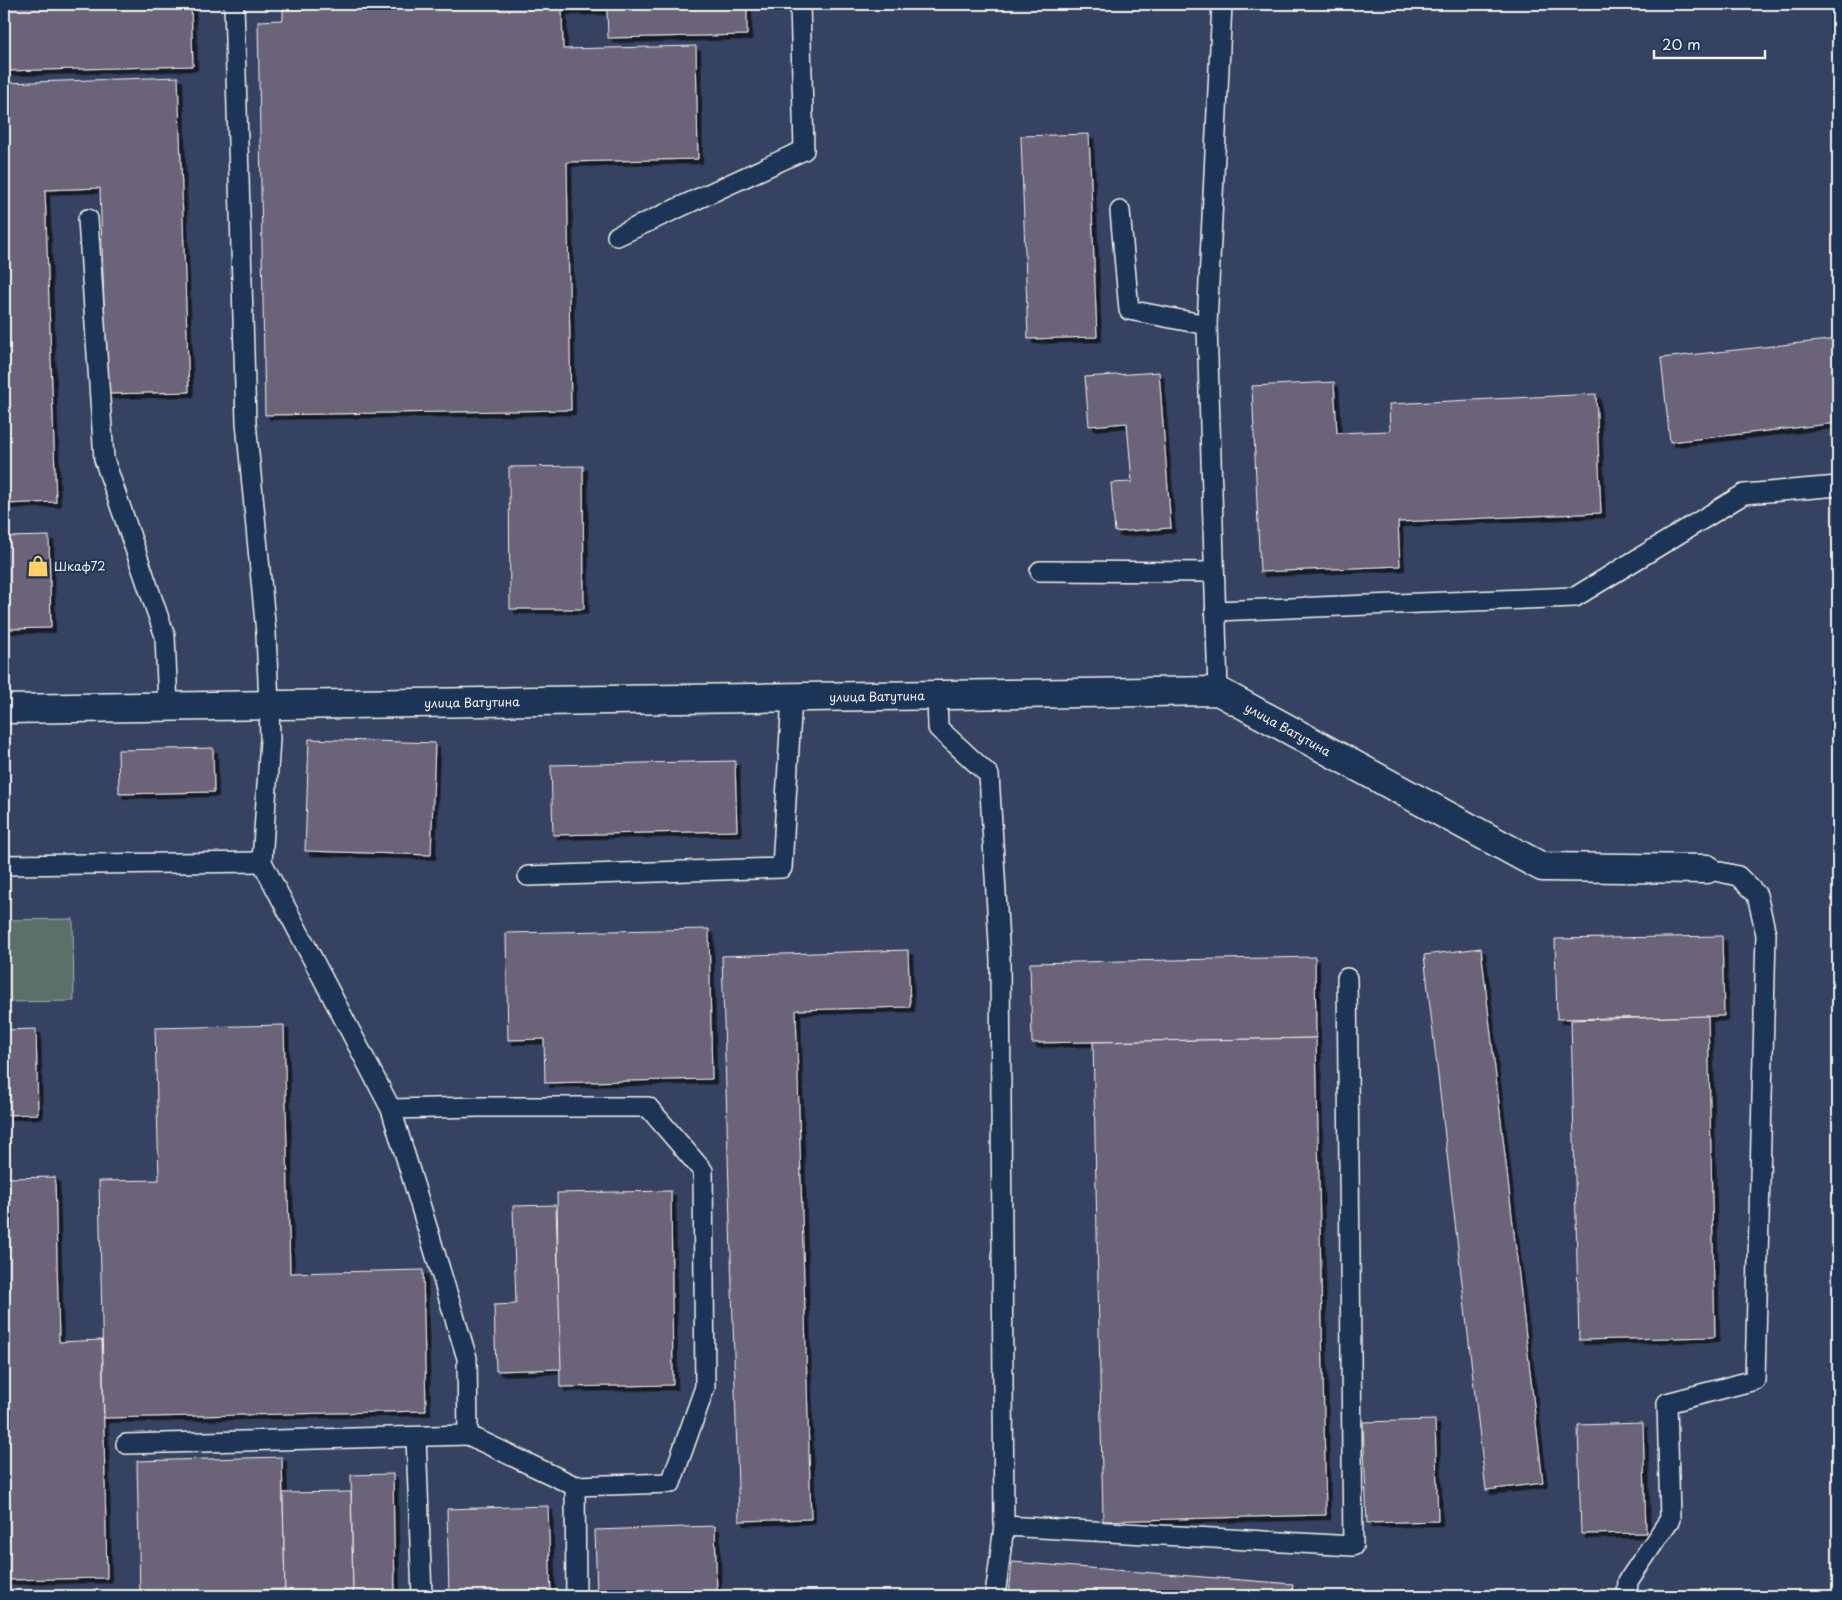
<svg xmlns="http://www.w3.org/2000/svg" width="1842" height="1600" font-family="'Playpen Sans',sans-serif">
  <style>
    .built { fill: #344362 }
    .green { fill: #5b6f6b; stroke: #a8b0aa }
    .building { fill: #6a647a; stroke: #f4f1e8; filter: url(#shadow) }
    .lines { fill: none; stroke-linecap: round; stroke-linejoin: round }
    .service-casing { stroke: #f4f1e8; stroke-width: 22 }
    .minor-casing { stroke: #f4f1e8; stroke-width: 31 }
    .service { stroke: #1d3557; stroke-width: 19 }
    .minor { stroke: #1d3557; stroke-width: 28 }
    .labels { text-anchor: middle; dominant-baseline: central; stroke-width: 4; stroke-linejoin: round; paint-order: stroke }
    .poi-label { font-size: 12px; fill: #f4f1e8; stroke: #1d3557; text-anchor: start }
    .street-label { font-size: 12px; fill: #f4f1e8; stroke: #1d3557 }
  </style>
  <defs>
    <filter id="shadow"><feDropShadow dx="4.5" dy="4.5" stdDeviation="0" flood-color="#0009"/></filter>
  </defs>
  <rect width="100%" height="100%" fill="#1d3557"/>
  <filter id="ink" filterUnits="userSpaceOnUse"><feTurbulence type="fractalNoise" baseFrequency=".02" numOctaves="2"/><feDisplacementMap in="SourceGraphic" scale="10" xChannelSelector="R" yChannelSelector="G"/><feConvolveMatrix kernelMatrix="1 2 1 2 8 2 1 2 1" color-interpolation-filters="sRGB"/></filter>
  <g filter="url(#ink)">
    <!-- built -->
    <rect class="built" x="4" y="4" width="1834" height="1592"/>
    <!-- green -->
    <polygon class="green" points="73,919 74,1001 4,1002 4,920"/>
    <!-- building -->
    <g class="building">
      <polygon points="4,4 191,4 193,66 4,71"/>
      <polygon points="283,4 747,4 747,35 608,38 607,10 562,10 563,49 696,46 698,159 567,162 571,410 265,415 258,21 283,20"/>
      <polygon points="178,77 189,392 107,394 100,188 45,190 56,502 4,504 4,83"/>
      <polygon points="1089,134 1097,337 1028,339 1021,136"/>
      <polygon points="1838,339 1838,423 1670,442 1661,358"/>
      <polygon points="1159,372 1171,528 1115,532 1111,483 1132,482 1127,423 1089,426 1085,377"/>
      <polygon points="1334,382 1337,433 1390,431 1389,404 1596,394 1601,513 1398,522 1400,566 1260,572 1252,386"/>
      <polygon points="583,466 584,609 510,609 509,467"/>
      <polygon points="49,536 51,628 4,629 4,537"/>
      <polygon points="309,739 435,743 431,855 305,851"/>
      <polygon points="213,748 214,792 119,794 118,750"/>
      <polygon points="735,761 737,831 553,835 551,765"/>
      <polygon points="709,929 712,1079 545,1083 544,1039 508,1040 506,933"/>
      <polygon points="1722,936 1724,1016 1557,1019 1555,939"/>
      <polygon points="1481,948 1543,1483 1486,1490 1424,955"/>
      <polygon points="908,950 910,1007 796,1010 811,1519 739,1521 722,956"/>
      <polygon points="1315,957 1316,1038 1032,1043 1030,963"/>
      <polygon points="1708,1016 1715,1337 1579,1340 1571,1020"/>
      <polygon points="284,1025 290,1273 423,1270 426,1411 104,1418 99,1181 159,1180 155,1028"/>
      <polygon points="36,1029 38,1114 4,1115 4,1030"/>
      <polygon points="1316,1038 1326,1515 1103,1521 1093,1042"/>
      <polygon points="55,1177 59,1342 102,1340 107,1578 4,1580 4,1178"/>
      <polygon points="671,1191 673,1385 560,1387 557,1193"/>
      <polygon points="556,1205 561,1369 496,1371 494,1305 516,1304 513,1206"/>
      <polygon points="1435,1420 1438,1521 1367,1523 1363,1422"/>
      <polygon points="1643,1423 1646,1533 1581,1534 1578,1425"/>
      <polygon points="282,1457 285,1589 140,1593 137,1461"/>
      <polygon points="393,1474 395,1596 353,1596 351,1475"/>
      <polygon points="351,1492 353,1596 285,1596 283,1493"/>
      <polygon points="548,1506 551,1596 449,1596 447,1509"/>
      <polygon points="715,1526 717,1596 597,1596 595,1530"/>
      <polygon points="1012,1562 1293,1584 1292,1596 1009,1596"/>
      <polygon points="1650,1589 1703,1596 1649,1596"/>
    </g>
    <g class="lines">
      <!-- service casing -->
      <g class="service-casing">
        <g id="service">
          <polyline points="1120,211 1129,310 1207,325 1218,691"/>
          <polyline points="88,219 104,459 165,636 168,706"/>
          <polyline points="617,236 804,150 800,4"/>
          <polyline points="1207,325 1222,4"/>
          <polyline points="1040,571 1213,572"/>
          <polyline points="1215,611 1575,597 1744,494 1838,486"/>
          <polyline points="937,695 938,728 989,775 1000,960 1004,1526 995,1596"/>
          <polyline points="4,865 262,862"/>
          <polyline points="528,876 782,868 792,697"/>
          <polyline points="391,1109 478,1107 648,1107 703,1171 705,1387 671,1483 575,1486 576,1596"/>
          <polyline points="468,1435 575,1486"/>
          <polyline points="416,1437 422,1596"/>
          <polyline points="126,1444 468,1435 467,1358 391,1109 262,862 270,739 269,705 266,633 246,422 234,4"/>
          <polyline points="1004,1526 1353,1546 1347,978"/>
          <polyline points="1627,1596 1628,1581 1670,1519 1667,1403 1755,1380 1766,934 1757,895 1738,876 1707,869"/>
        </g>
      </g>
      <!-- minor casing -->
      <g class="minor-casing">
        <polyline id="minor" points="4,709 1218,691 1542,867 1707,869"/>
      </g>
      <!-- service -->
      <use href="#service" class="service"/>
      <!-- minor -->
      <use href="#minor" class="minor"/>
    </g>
  </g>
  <!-- icons -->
  <defs>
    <g id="shop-bare" transform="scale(1.725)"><path d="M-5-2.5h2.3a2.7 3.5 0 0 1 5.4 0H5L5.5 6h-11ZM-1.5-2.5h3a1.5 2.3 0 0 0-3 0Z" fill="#ffd166" stroke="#1d3557" stroke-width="2.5" paint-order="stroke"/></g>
  </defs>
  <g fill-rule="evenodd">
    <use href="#shop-bare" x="38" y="566"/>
  </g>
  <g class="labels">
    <!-- poi labels -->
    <g class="poi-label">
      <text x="54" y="566">Шкаф72</text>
    </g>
    <!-- street labels -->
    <g class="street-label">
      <text transform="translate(877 696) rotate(-1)">улица Ватутина</text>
      <text transform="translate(472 702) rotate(-1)">улица Ватутина</text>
      <text transform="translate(1288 729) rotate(29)">улица Ватутина</text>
    </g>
  </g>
  <!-- margin -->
  <rect width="1842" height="1600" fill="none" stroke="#1d3557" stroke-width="20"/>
  <rect x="10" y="10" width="1822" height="1580" fill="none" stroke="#f4f1e8" stroke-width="2" filter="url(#ink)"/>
  <!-- scale -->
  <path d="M1654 50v8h111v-8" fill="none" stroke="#f4f1e8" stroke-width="2.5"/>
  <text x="1662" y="50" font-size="15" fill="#f4f1e8" stroke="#1d3557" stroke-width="4" paint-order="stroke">20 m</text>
</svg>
